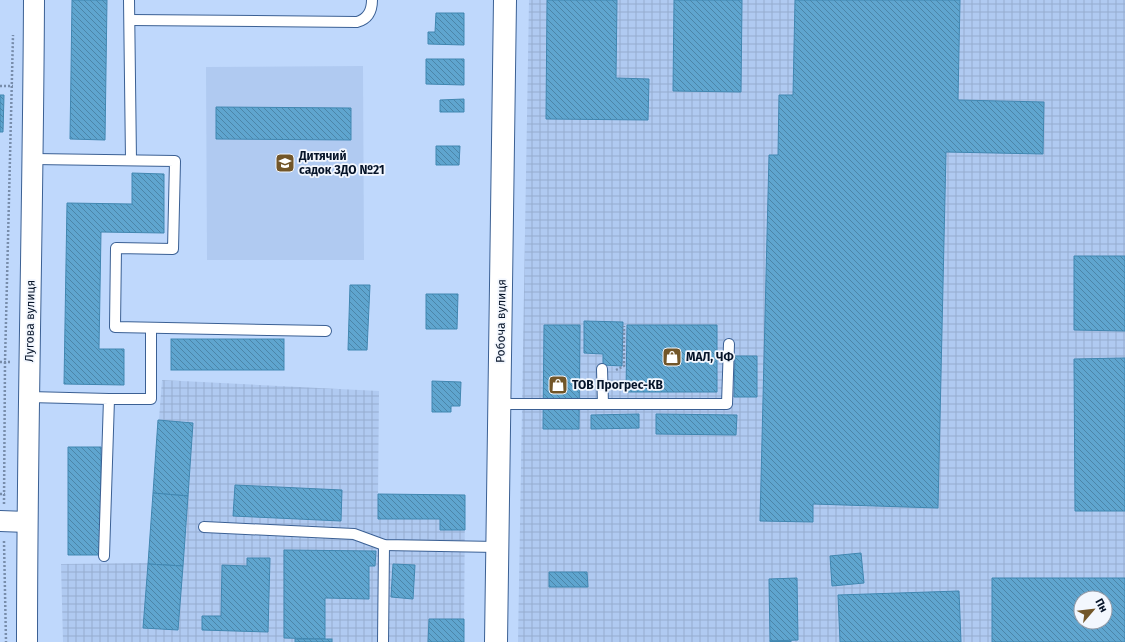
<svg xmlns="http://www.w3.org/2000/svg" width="1125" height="642" font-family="'Fira Sans',sans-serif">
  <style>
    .built { fill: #b0caf1 }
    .industrial { fill: url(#industrial-grid); fill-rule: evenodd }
    .building { fill: url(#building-back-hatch); stroke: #4187b1; fill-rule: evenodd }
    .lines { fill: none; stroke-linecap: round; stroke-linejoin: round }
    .lane-casing { stroke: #3b6094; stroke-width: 12 }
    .street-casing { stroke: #3b6094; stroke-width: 22 }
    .secondary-casing { stroke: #3b6094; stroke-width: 24 }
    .path { stroke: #788dab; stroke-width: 2.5; stroke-dasharray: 2 2; stroke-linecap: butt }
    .lane { stroke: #fff; stroke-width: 10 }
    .street { stroke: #fff; stroke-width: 20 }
    .secondary { stroke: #fff; stroke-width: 22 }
    .labels { text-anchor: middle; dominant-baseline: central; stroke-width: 3.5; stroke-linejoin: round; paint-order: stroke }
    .poi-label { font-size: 12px; font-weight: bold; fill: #061429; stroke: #f3f7fe; text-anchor: start }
    .street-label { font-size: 12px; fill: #061429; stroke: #f3f7fe }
  </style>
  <defs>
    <pattern id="industrial-grid" width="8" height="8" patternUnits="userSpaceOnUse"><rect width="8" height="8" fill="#b0caf1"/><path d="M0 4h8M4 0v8" fill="none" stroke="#96adcf"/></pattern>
    <pattern id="building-back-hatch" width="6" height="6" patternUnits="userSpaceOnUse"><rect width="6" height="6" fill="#5fa5cf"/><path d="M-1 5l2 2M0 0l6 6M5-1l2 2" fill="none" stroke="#4c85a8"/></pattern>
  </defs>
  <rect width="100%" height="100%" fill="#bfd8fc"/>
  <!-- built -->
  <polygon class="built" points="363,66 364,260 207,260 206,67"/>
  <!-- industrial -->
  <g class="industrial">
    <path d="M529,0H1125V642H518ZM1081,598H1105V622H1081Z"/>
    <polygon points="162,380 379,391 378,494 465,495 464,642 63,642 61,564 148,563"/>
  </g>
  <!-- building -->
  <g class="building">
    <polygon points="72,0 107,0 105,140 70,139"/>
    <polygon points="547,0 617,0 616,78 649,79 648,120 546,119"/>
    <polygon points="674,0 742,0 741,92 673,91"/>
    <polygon points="795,0 960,0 958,100 1044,102 1043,154 946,152 938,508 813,504 813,522 760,521 769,155 778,155 779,95 793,95"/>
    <polygon points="436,13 464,13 464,45 428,44 428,32 435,32"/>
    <polygon points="426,59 464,59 464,85 426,84"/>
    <polygon points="0,95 4,95 3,132 0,132"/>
    <polygon points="464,99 464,112 440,112 440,100"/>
    <polygon points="216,107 351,108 351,140 216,139"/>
    <polygon points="436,146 460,146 459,165 436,165"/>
    <polygon points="132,173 164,174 164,233 101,232 99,349 124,349 124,385 64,384 67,203 132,204"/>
    <polygon points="1074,256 1125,256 1125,331 1074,330"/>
    <polygon points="350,285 370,285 367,350 348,350"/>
    <polygon points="426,294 458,294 457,329 426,329"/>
    <polygon points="584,321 623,322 622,366 603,365 603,354 584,353"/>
    <polygon points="544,325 580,325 579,429 543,429"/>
    <polygon points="627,325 717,325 717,392 626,392"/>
    <rect x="171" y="339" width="113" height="31"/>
    <polygon points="735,356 757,356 757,397 734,397"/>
    <polygon points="1125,358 1125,511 1075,511 1074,359"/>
    <polygon points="432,381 461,382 460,406 451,406 451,412 432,412"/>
    <polygon points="639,414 639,428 591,429 591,415"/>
    <polygon points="656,414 737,415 736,435 656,434"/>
    <polygon points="158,420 193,423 188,496 153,493"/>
    <polygon points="68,447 101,447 100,555 68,555"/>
    <polygon points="235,485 342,490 341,521 233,516"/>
    <polygon points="153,493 188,496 183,566 148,564"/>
    <polygon points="378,494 465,495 465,530 440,530 440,519 378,519"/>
    <polygon points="284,550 376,551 375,566 369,566 369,599 325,598 325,639 284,638"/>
    <polygon points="861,553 864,583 832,586 830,556"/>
    <polygon points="247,558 270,558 268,632 202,630 202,616 221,616 222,565 247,566"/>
    <polygon points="148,564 183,566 178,630 143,628"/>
    <polygon points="393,564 415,565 413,599 391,597"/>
    <polygon points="549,572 587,572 588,587 549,587"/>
    <polygon points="797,578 798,640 770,641 769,579"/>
    <path d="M992,578H1125V642H992ZM1081,598H1105V622H1081Z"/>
    <polygon points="959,591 961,642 840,642 838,595"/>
    <polygon points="429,619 464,619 464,642 428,642"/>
    <rect x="295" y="639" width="37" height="3"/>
    <rect x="770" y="641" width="21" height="1"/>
  </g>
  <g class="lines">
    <!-- lane casing -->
    <g class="lane-casing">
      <g id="lane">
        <polyline points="129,0 131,160"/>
        <path d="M130,20L357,22C368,19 372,11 372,0"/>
        <polyline points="34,159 175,161 173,249 116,248 115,327 326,331"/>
        <polyline points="602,369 603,404"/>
        <polyline points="29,397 109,399 104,556"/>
        <polyline points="109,399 151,399 151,328"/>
        <polyline points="500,404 727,404 729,344"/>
        <polyline points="204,527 354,534 384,545 497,547"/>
        <polyline points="383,642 384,545"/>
      </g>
    </g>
    <!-- street casing -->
    <g class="street-casing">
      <g id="street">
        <polyline points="0,521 27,522"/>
        <path d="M27,642C27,428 33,214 34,0"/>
      </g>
    </g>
    <!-- secondary casing -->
    <g class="secondary-casing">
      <polyline id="secondary" points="496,642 505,0"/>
    </g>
    <!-- path -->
    <g class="path">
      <polyline points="0,86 13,86"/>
      <polyline points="0,362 11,362"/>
      <polyline points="616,370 624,366 624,326"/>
      <polyline points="0,494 5,494"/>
      <polyline points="4,504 5,362 13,35"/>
      <polyline points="4,541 6,642"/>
    </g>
    <!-- lane -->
    <use href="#lane" class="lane"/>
    <!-- street -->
    <use href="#street" class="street"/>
    <!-- secondary -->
    <use href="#secondary" class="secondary"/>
  </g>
  <!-- icons -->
  <defs>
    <g id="school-square" transform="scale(1)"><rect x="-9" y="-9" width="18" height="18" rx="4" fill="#725629" stroke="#f3f7fe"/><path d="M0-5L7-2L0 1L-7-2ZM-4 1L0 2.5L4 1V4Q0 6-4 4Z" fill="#fff"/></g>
    <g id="shop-square" transform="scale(1)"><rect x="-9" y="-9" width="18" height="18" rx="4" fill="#725629" stroke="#f3f7fe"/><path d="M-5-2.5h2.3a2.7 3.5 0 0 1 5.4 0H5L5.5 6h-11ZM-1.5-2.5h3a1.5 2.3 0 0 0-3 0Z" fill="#fff"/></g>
  </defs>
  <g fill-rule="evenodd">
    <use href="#school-square" x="285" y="163"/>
    <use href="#shop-square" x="672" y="357"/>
    <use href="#shop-square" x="558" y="385"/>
  </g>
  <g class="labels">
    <!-- poi labels -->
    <g class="poi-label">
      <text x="299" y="156">Дитячий<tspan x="299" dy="14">садок ЗДО №21</tspan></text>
      <text x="686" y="357">МАЛ, ЧФ</text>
      <text x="572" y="385">ТОВ Прогрес-КВ</text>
    </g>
    <!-- street labels -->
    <g class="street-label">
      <text transform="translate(30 321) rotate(-89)">Лугова вулиця</text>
      <text transform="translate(501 321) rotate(-89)">Робоча вулиця</text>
    </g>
  </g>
  <!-- north arrow -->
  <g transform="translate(1093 610) rotate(62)"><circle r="19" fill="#f3f7fe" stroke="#949ca9"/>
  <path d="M0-3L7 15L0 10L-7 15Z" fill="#725629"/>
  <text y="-6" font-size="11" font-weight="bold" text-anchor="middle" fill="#061429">Пн</text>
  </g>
</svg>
